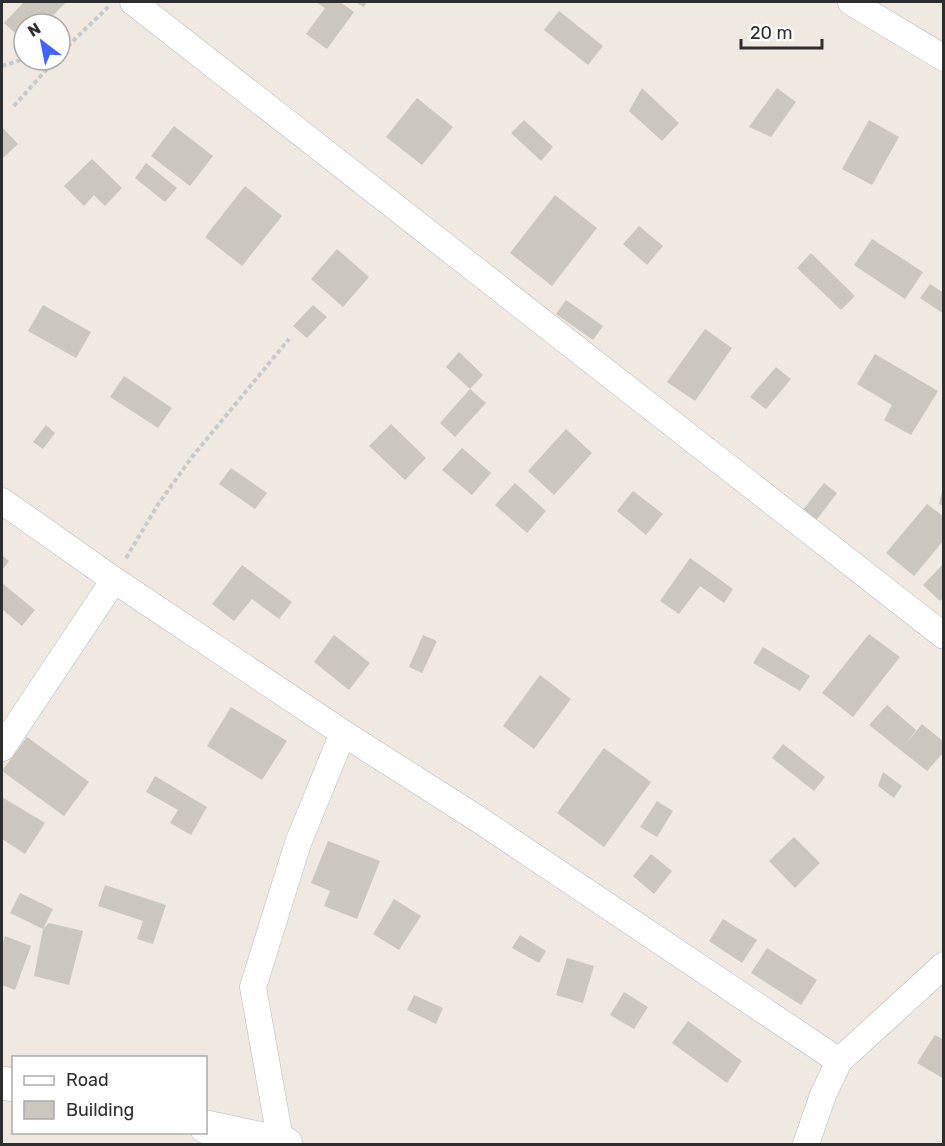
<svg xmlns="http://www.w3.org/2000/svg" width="945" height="1146" font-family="Rubik,sans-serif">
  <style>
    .building { fill: #cbc7bf }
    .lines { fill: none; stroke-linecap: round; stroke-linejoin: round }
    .street-casing { stroke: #b4b7c1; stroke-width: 27 }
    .secondary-casing { stroke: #b4b7c1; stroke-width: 34 }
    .path { stroke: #c9c9c9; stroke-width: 4; stroke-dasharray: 4.5 3; stroke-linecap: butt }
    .street { stroke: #fff; stroke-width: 26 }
    .secondary { stroke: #fff; stroke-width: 33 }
  </style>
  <rect width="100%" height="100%" fill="#efe9e1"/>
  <!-- building -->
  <g class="building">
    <polygon points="24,2 66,2 45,24 24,24 24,41 4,23"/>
    <polygon points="316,2 340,2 354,12 327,49 306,34 325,8"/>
    <polygon points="355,2 367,2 364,7"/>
    <polygon points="559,11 603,46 588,65 544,30"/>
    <polygon points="642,88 679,123 662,141 629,111"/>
    <polygon points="777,88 796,102 771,137 749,127"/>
    <polygon points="417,98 453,127 422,165 386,137"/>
    <polygon points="524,120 553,147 541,161 511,133"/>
    <polygon points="869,120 899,137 872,185 842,169"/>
    <polygon points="174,126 213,156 190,186 151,156"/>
    <polygon points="2,127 18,144 2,159"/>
    <polygon points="92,159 122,188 105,206 94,195 84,206 64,186"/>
    <polygon points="146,163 177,188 165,202 135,178"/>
    <polygon points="245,186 282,216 242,266 205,237"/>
    <polygon points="555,195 597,228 552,286 510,253"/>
    <polygon points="639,226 663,246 647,265 623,244"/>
    <polygon points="872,239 923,272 905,299 854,265"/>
    <polygon points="337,249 369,277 343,307 311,279"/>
    <polygon points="811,253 855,296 841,310 797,268"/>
    <polygon points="930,284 944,293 944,314 920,298"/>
    <polygon points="566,300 603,326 593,340 556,314"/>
    <polygon points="43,305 91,332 76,358 28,331"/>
    <polygon points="313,305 327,317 307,338 293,326"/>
    <polygon points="705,329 732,348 695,401 667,382"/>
    <polygon points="459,352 483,375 470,389 446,367"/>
    <polygon points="875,354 938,391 911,435 884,420 892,405 857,384"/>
    <polygon points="776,367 791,379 766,409 750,397"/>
    <polygon points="124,376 172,408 158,428 110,397"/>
    <polygon points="470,389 486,403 455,437 440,423"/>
    <polygon points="391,424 426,458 405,480 369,446"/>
    <polygon points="46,425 55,433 43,449 33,442"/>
    <polygon points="566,429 592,453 554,495 528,471"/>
    <polygon points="462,448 491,473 472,495 442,470"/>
    <polygon points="231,468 267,493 255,509 219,484"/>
    <polygon points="515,483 546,511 527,533 495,505"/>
    <polygon points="824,483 837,493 815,522 802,511"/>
    <polygon points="943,488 944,488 944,506 939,504"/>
    <polygon points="633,491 663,514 646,535 617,511"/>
    <polygon points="927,504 944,517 944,540 914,576 886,553"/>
    <polygon points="2,555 9,561 2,570"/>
    <polygon points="690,558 733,589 724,603 700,586 679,614 660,601"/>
    <polygon points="944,563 944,597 940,601 923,585"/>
    <polygon points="242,565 292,602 279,619 252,599 234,621 212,604"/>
    <polygon points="2,583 35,610 22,626 2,609"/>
    <polygon points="869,634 900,657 853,717 822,693"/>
    <polygon points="334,635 370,663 349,690 314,662"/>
    <polygon points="423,635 437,641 422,673 409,667"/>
    <polygon points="763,647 810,676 800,691 753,663"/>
    <polygon points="540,675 571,699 534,749 503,726"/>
    <polygon points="887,705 916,730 905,745 922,724 944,742 944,752 927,771 869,725"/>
    <polygon points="231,707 287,741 262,780 207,746"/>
    <polygon points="27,737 89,782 64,816 2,771"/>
    <polygon points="783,744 825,777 814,791 772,758"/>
    <polygon points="604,748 651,782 604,847 557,813"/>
    <polygon points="883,772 902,786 894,798 878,786"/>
    <polygon points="155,776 207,807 191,835 170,823 178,810 146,792"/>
    <polygon points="2,797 45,823 25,854 2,839"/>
    <polygon points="657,801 673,811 657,837 640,827"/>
    <polygon points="794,837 820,863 795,888 769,861"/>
    <polygon points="328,841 380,861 357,919 324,906 330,891 311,883"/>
    <polygon points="651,854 672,871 654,894 633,876"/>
    <polygon points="105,885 166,905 153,944 137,939 143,921 98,906"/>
    <polygon points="20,893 53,909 43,929 10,913"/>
    <polygon points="394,899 421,916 399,950 373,934"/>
    <polygon points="723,919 757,940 742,963 709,941"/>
    <polygon points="49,923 83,931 69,985 34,976 43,929"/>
    <polygon points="520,935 546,951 539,963 512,948"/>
    <polygon points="5,936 31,946 15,990 2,985 2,946"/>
    <polygon points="767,948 817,980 801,1005 751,973"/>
    <polygon points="567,958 594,966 583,1003 556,995"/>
    <polygon points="624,992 648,1007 634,1029 610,1015"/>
    <polygon points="414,995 443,1008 436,1024 407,1010"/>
    <polygon points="688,1021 742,1061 727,1083 672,1043"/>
    <polygon points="935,1035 944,1040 944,1079 917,1063"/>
  </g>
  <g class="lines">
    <!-- street casing -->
    <g class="street-casing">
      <g id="street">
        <polyline points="133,2 944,636"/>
        <polyline points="851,2 944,58"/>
        <polyline points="2,501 114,580 343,733 478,819 839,1061"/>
        <polyline points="2,748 114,580"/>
        <polyline points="281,1144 253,987 298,843 343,733"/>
        <polyline points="806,1144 823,1095 839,1061 944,965"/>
      </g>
    </g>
    <!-- secondary casing -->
    <g class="secondary-casing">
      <g id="secondary">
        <polyline points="2,1083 14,1085"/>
        <polyline points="206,1127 286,1144"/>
      </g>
    </g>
    <!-- path -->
    <g class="path">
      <polyline points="60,48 69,45 109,6"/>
      <polyline points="60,55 68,46"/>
      <polyline points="2,66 24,59"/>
      <polyline points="14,106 55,60"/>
      <polyline points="126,558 159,503 192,457 289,339"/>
    </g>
    <!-- street -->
    <use href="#street" class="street"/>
    <!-- secondary -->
    <use href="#secondary" class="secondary"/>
  </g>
  <!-- border -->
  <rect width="945" height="1146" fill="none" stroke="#2e2e2e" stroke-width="6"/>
  <!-- legend -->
  <rect x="12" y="1056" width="195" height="78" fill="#ffffff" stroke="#ababab" stroke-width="1.5"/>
  <rect x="24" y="1076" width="30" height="9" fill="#ffffff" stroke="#ababab" stroke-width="1.5"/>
  <text x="66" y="1086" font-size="18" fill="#2e2e2e">Road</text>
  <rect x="24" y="1101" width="30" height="18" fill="#cbc7bf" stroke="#ababab" stroke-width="1.5"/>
  <text x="66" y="1116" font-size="18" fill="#2e2e2e">Building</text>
  <!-- north arrow -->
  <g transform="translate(42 42) rotate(328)"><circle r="28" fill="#ffffff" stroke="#ababab" stroke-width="1.5"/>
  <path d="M0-4.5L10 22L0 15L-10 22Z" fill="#4264fb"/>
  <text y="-9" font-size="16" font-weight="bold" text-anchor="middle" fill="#2e2e2e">N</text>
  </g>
  <!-- scale -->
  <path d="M741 39v9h81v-9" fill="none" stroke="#2e2e2e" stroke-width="3"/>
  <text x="750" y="39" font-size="18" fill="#2e2e2e" stroke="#ffffff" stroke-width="4.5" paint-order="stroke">20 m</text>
</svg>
